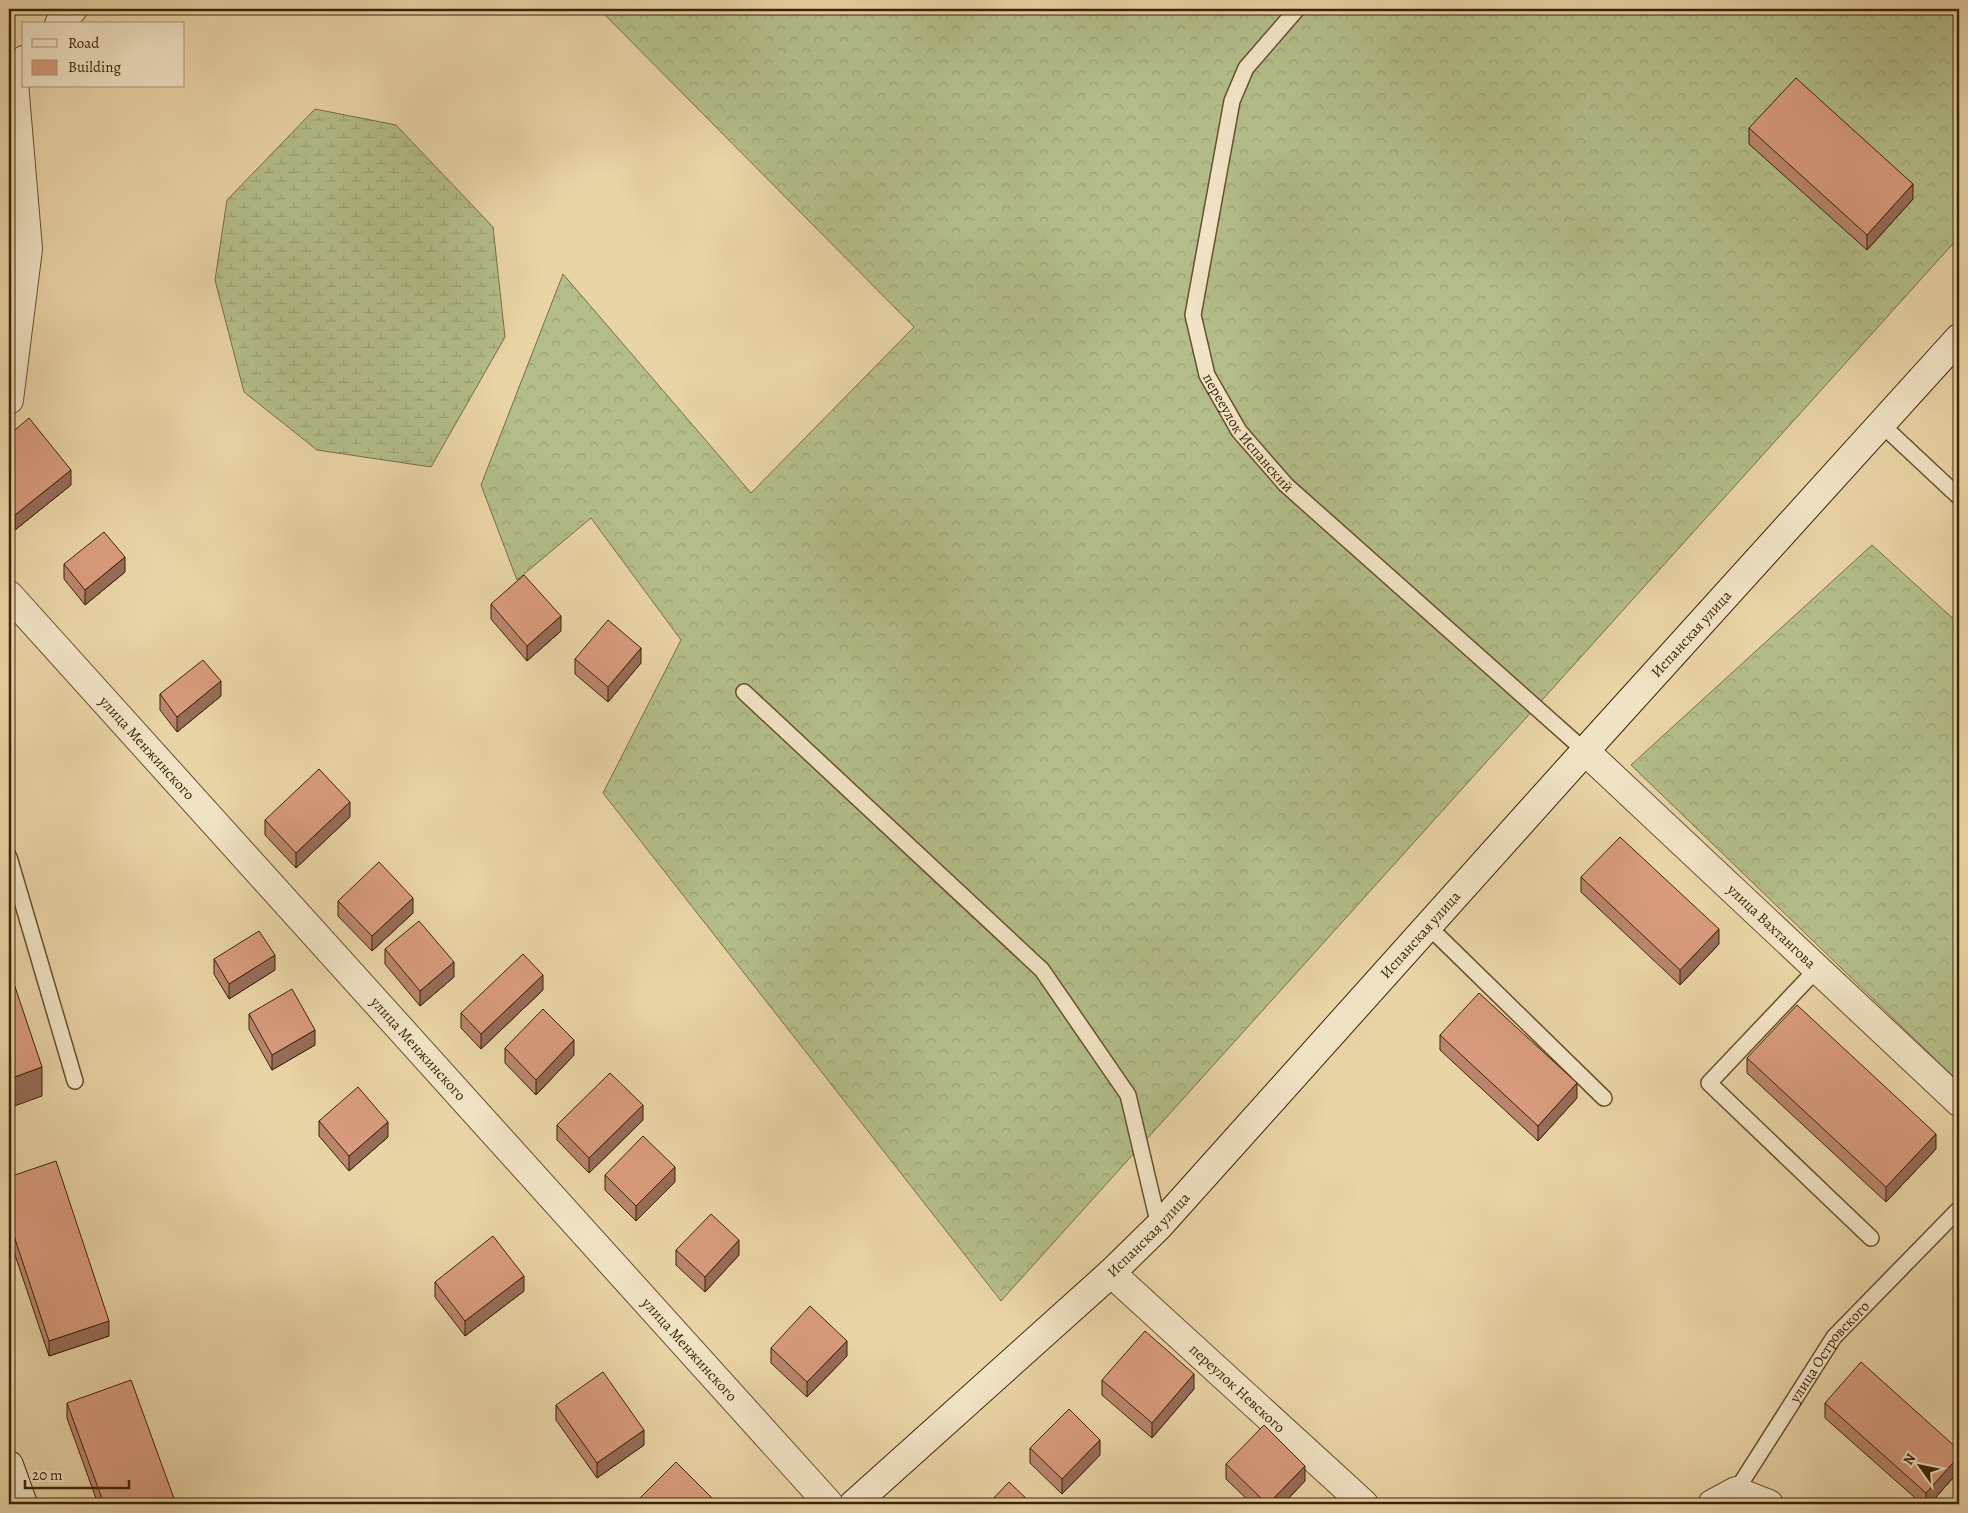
<svg xmlns="http://www.w3.org/2000/svg" width="1968" height="1513" font-family="Alegreya,serif">
  <style>
    .forest { fill: url(#forest-crowns); stroke: #777046 }
    .wetland { fill: url(#wetland-marsh); stroke: #777046 }
    .lines { fill: none; stroke-linecap: round; stroke-linejoin: round }
    .lane-casing { stroke: #66502c; stroke-width: 18 }
    .street-casing { stroke: #66502c; stroke-width: 30 }
    .secondary-casing { stroke: #3b2404; stroke-width: 30 }
    .lane { stroke: #f1e3c5; stroke-width: 15 }
    .street { stroke: #f1e3c5; stroke-width: 28 }
    .secondary { stroke: #f1e3c5; stroke-width: 28 }
    .wall { fill: #ba856c; stroke: #3b2404 }
    .shaded-wall { fill: #976c58; stroke: #3b2404 }
    .building { fill: #d89b7d; stroke: #3b2404 }
    .labels { text-anchor: middle; dominant-baseline: central; stroke-width: 5; stroke-linejoin: round; paint-order: stroke }
    .street-label { font-size: 15px; fill: #3b2404; stroke: #f1e3c5 }
  </style>
  <defs>
    <pattern id="forest-crowns" width="20" height="18" patternUnits="userSpaceOnUse" patternTransform="scale(1.25)"><rect width="20" height="18" fill="#b3bd89"/><path d="M2 6a3 3 0 1 1 6 0M12 15a3 3 0 1 1 6 0" fill="none" stroke="#9ba275"/></pattern>
    <pattern id="wetland-marsh" width="20" height="14" patternUnits="userSpaceOnUse" patternTransform="scale(1.25)"><rect width="20" height="14" fill="#b3bd89"/><path d="M1 5h8M5 5V1M11 12h8M15 12V8" fill="none" stroke="#9ba275"/></pattern>
  </defs>
  <rect width="100%" height="100%" fill="#e9d4a6"/>
  <filter id="stains"><feTurbulence type="fractalNoise" baseFrequency=".004" numOctaves="4"/><feColorMatrix values="0 0 0 0 .2 0 0 0 0 .09 0 0 0 0 .02 0 0 0 .5 -.17"/></filter>
  <radialGradient id="worn" r=".72"><stop offset=".6" stop-color="#630" stop-opacity="0"/><stop offset="1" stop-color="#630" stop-opacity=".3"/></radialGradient>
  <!-- forest -->
  <g class="forest">
    <polygon points="599,9 1959,9 1959,237 1001,1301 603,793 681,640 591,518 517,580 481,485 563,274 751,493 914,327"/>
    <polygon points="1872,545 1959,624 1959,1082 1631,765"/>
  </g>
  <!-- wetland -->
  <polygon class="wetland" points="315,109 396,125 493,227 505,337 431,467 317,450 244,392 215,280 227,200"/>
  <g class="lines">
    <!-- lane casing -->
    <g class="lane-casing">
      <g id="lane">
        <path id="s1" d="M1297,9L1246,68L1232,101L1193,315L1207,375L1239,431L1286,485L1585,751"/>
        <polyline points="1881,424 1959,497"/>
        <polyline points="744,692 1042,970 1128,1095 1159,1226"/>
        <polyline points="9,857 75,1081"/>
        <polyline points="1428,926 1604,1098"/>
        <polyline points="1817,969 1709,1083 1871,1238"/>
        <path id="s2" d="M1736,1491L1834,1337L1959,1209"/>
      </g>
    </g>
    <!-- street casing -->
    <g class="street-casing">
      <g id="street">
        <polyline points="59,24 73,9"/>
        <polyline points="9,400 28,249 13,71 24,60"/>
        <path id="s3" d="M9,595L829,1504"/>
        <path id="s4" d="M1585,751L1959,1102"/>
        <path id="s5" d="M1111,1273L1364,1504"/>
        <polyline points="1712,1504 1736,1491 1769,1504"/>
      </g>
    </g>
    <!-- secondary casing -->
    <g class="secondary-casing">
      <g id="secondary">
        <polyline points="9,1465 23,1504"/>
        <path id="s6" d="M854,1504L1111,1273L1159,1226L1585,751L1959,338"/>
      </g>
    </g>
    <!-- lane -->
    <use href="#lane" class="lane"/>
    <!-- street -->
    <use href="#street" class="street"/>
    <!-- secondary -->
    <use href="#secondary" class="secondary"/>
  </g>
  <!-- wall -->
  <g class="wall">
    <polygon points="1749,128 1913,199 1867,250 1749,144"/>
    <polygon points="9,435 71,485 15,530 9,522"/>
    <polygon points="64,564 125,572 85,605 64,579"/>
    <polygon points="491,604 561,631 527,661 491,619"/>
    <polygon points="575,659 641,663 608,702 575,674"/>
    <polygon points="160,694 221,696 177,732 160,710"/>
    <polygon points="350,817 296,868 265,835 265,820"/>
    <polygon points="1581,877 1719,944 1680,985 1581,892"/>
    <polygon points="338,901 413,913 372,951 338,916"/>
    <polygon points="385,949 454,977 420,1006 385,964"/>
    <polygon points="214,959 275,970 229,999 214,974"/>
    <polygon points="543,990 481,1049 461,1028 461,1013"/>
    <polygon points="249,1014 315,1045 272,1070 249,1029"/>
    <polygon points="1440,1035 1577,1098 1538,1141 1440,1050"/>
    <polygon points="505,1048 574,1055 536,1095 505,1063"/>
    <polygon points="1747,1058 1936,1149 1886,1202 1747,1073"/>
    <polygon points="643,1120 589,1173 557,1140 557,1125"/>
    <polygon points="319,1121 388,1137 349,1171 319,1136"/>
    <polygon points="605,1175 675,1182 636,1221 605,1190"/>
    <polygon points="9,1177 109,1336 49,1356 9,1237"/>
    <polygon points="676,1250 739,1255 705,1292 676,1265"/>
    <polygon points="435,1282 524,1291 465,1336 435,1297"/>
    <polygon points="771,1348 847,1356 807,1397 771,1363"/>
    <polygon points="1102,1380 1194,1389 1152,1438 1102,1395"/>
    <polygon points="67,1403 176,1504 98,1504 67,1418"/>
    <polygon points="1825,1403 1959,1450 1959,1471 1930,1504 1922,1504 1825,1418"/>
    <polygon points="556,1405 644,1445 597,1478 556,1420"/>
    <polygon points="1030,1448 1100,1455 1062,1494 1030,1463"/>
    <polygon points="1226,1464 1305,1481 1283,1504 1252,1504 1226,1479"/>
  </g>
  <!-- shaded-wall -->
  <g class="shaded-wall">
    <polygon points="1913,184 1913,199 1867,250 1867,235"/>
    <polygon points="71,470 71,485 15,530 15,515"/>
    <polygon points="125,557 125,572 85,605 85,590"/>
    <polygon points="561,616 561,631 527,661 527,646"/>
    <polygon points="641,648 641,663 608,702 608,687"/>
    <polygon points="221,681 221,696 177,732 177,717"/>
    <polygon points="350,802 350,817 296,868 296,853"/>
    <polygon points="413,898 413,913 372,951 372,936"/>
    <polygon points="1719,929 1719,944 1680,985 1680,970"/>
    <polygon points="275,955 275,970 229,999 229,984"/>
    <polygon points="454,962 454,977 420,1006 420,991"/>
    <polygon points="543,975 543,990 481,1049 481,1034"/>
    <polygon points="315,1030 315,1045 272,1070 272,1055"/>
    <polygon points="574,1040 574,1055 536,1095 536,1080"/>
    <polygon points="42,1067 42,1096 9,1108 9,1079"/>
    <polygon points="1577,1083 1577,1098 1538,1141 1538,1126"/>
    <polygon points="643,1105 643,1120 589,1173 589,1158"/>
    <polygon points="388,1122 388,1137 349,1171 349,1156"/>
    <polygon points="1936,1134 1936,1149 1886,1202 1886,1187"/>
    <polygon points="675,1167 675,1182 636,1221 636,1206"/>
    <polygon points="739,1240 739,1255 705,1292 705,1277"/>
    <polygon points="524,1276 524,1291 465,1336 465,1321"/>
    <polygon points="109,1321 109,1336 49,1356 49,1341"/>
    <polygon points="847,1341 847,1356 807,1397 807,1382"/>
    <polygon points="1194,1374 1194,1389 1152,1438 1152,1423"/>
    <polygon points="644,1430 644,1445 597,1478 597,1463"/>
    <polygon points="1100,1440 1100,1455 1062,1494 1062,1479"/>
    <polygon points="1959,1456 1959,1471 1930,1504 1926,1504 1926,1493"/>
    <polygon points="1305,1466 1305,1481 1283,1504 1268,1504"/>
  </g>
  <!-- building -->
  <g class="building">
    <polygon points="1796,78 1913,184 1867,235 1749,128"/>
    <polygon points="29,418 71,470 15,515 9,507 9,435"/>
    <polygon points="104,532 125,557 85,590 64,564"/>
    <polygon points="524,575 561,616 527,646 491,604"/>
    <polygon points="608,620 641,648 608,687 575,659"/>
    <polygon points="203,660 221,681 177,717 160,694"/>
    <polygon points="319,769 350,802 296,853 265,820"/>
    <polygon points="1620,837 1719,929 1680,970 1581,877"/>
    <polygon points="379,862 413,898 372,936 338,901"/>
    <polygon points="419,921 454,962 420,991 385,949"/>
    <polygon points="259,931 275,955 229,984 214,959"/>
    <polygon points="523,954 543,975 481,1034 461,1013"/>
    <polygon points="9,969 42,1067 9,1079"/>
    <polygon points="292,989 315,1030 272,1055 249,1014"/>
    <polygon points="1479,993 1577,1083 1538,1126 1440,1035"/>
    <polygon points="1797,1005 1936,1134 1886,1187 1747,1058"/>
    <polygon points="543,1009 574,1040 536,1080 505,1048"/>
    <polygon points="610,1073 643,1105 589,1158 557,1125"/>
    <polygon points="358,1087 388,1122 349,1156 319,1121"/>
    <polygon points="643,1136 675,1167 636,1206 605,1175"/>
    <polygon points="56,1161 109,1321 49,1341 9,1221 9,1177"/>
    <polygon points="711,1214 739,1240 705,1277 676,1250"/>
    <polygon points="493,1236 524,1276 465,1321 435,1282"/>
    <polygon points="810,1306 847,1341 807,1382 771,1348"/>
    <polygon points="1145,1331 1194,1374 1152,1423 1102,1380"/>
    <polygon points="1861,1362 1959,1450 1959,1456 1926,1493 1825,1403"/>
    <polygon points="603,1372 644,1430 597,1463 556,1405"/>
    <polygon points="131,1380 176,1504 104,1504 67,1403"/>
    <polygon points="1069,1409 1100,1440 1062,1479 1030,1448"/>
    <polygon points="1264,1425 1305,1466 1268,1504 1267,1504 1226,1464"/>
    <polygon points="676,1462 718,1504 634,1504"/>
    <polygon points="1009,1482 1032,1504 988,1504"/>
  </g>
  <g class="labels">
    <!-- street labels -->
    <g class="street-label">
      <text stroke="none"><textPath href="#s1" startOffset="464">перееулок Испанский</textPath></text>
      <text stroke="none"><textPath href="#s6" startOffset="1209">Испанская улица</textPath></text>
      <text stroke="none"><textPath href="#s3" startOffset="206">улица Менжинского</textPath></text>
      <text stroke="none"><textPath href="#s4" startOffset="256">улица Вахтангова</textPath></text>
      <text stroke="none"><textPath href="#s6" startOffset="804">Испанская улица</textPath></text>
      <text stroke="none"><textPath href="#s3" startOffset="611">улица Менжинского</textPath></text>
      <text stroke="none"><textPath href="#s6" startOffset="399">Испанская улица</textPath></text>
      <text stroke="none"><textPath href="#s3" startOffset="1016">улица Менжинского</textPath></text>
      <text stroke="none"><textPath href="#s2" startOffset="168">улица Островского</textPath></text>
      <text stroke="none"><textPath href="#s5" startOffset="171">переулок Невского</textPath></text>
    </g>
  </g>
  <!-- margin -->
  <rect width="1968" height="1513" fill="none" stroke="#e9d4a6" stroke-width="30"/>
  <rect x="10" y="10" width="1948" height="1493" fill="none" stroke="#3b2404" stroke-width="2.5"/>
  <rect x="15" y="15" width="1938" height="1483" fill="none" stroke="#3b2404"/>
  <!-- legend -->
  <rect x="22" y="22" width="162" height="65" fill="#f1e3c5" stroke="#a89778"/>
  <rect x="32" y="39" width="25" height="8" fill="#f1e3c5" stroke="#a89778"/>
  <text x="68" y="48" font-size="15" fill="#3b2404">Road</text>
  <rect x="32" y="60" width="25" height="15" fill="#d89b7d" stroke="#a89778"/>
  <text x="68" y="72" font-size="15" fill="#3b2404">Building</text>
  <!-- north arrow -->
  <g transform="translate(1920 1466) rotate(303)" stroke="#f1e3c5" stroke-width="4" paint-order="stroke">
  <path d="M0-4L9 19L0 12L-9 19Z" fill="#3b2404"/>
  <text y="-8" font-size="14" font-weight="bold" text-anchor="middle" fill="#3b2404">N</text>
  </g>
  <!-- scale -->
  <path d="M25 1480v8h104v-8" fill="none" stroke="#3b2404" stroke-width="2.5"/>
  <text x="32" y="1480" font-size="15" fill="#3b2404" stroke="#f1e3c5" stroke-width="4" paint-order="stroke">20 m</text>
  <rect width="100%" height="100%" filter="url(#stains)"/>
  <rect width="100%" height="100%" fill="url(#worn)"/>
</svg>
